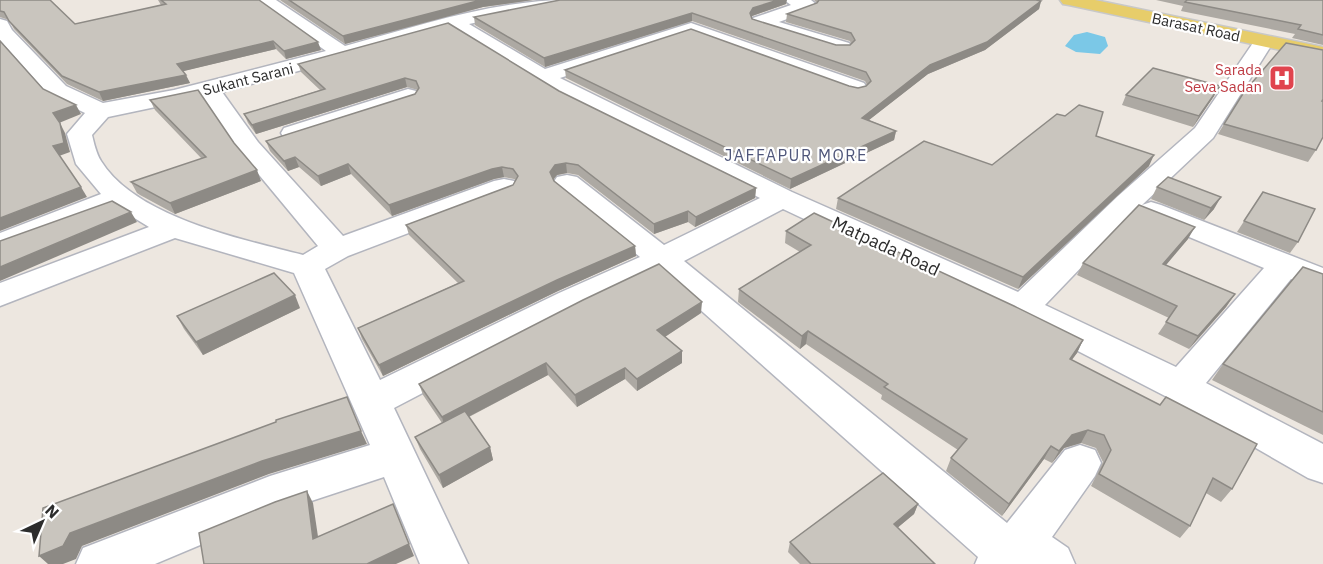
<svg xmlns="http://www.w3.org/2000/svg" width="1323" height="564" font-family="'IBM Plex Sans',sans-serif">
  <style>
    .water { fill: #7bc8e7 }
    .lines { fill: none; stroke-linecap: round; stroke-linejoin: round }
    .street-casing { stroke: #b3b5be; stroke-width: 3 }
    .primary-casing { stroke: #c8c8c8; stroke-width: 3 }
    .street { fill: #fff; fill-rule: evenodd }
    .primary { fill: #e7cd6a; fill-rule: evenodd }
    .wall { fill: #ada9a3 }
    .shaded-wall { fill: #8d8a85 }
    .building { fill: #c9c5be; stroke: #8d8a85; stroke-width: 1.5 }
    .labels { text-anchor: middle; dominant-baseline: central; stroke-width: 4.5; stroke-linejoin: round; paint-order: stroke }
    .far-street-label { font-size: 15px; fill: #2c2c2c; stroke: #fff }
    .far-health-label { font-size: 15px; fill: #be3a42; stroke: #fff; text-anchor: end }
    .far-neighbourhood-label { font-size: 16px; letter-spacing: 1.5px; fill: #4f567a; stroke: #fff }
    .street-label { font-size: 18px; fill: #2c2c2c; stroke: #fff }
  </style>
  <rect width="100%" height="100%" fill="#ede7e0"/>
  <!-- water -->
  <polygon class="water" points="1087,32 1105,37 1108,46 1100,54 1076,52 1065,46 1074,35"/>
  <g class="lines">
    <!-- street casing -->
    <g class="street-casing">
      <g id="street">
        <path d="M255,0H276L345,46C418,26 493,0 569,0L566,4L560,5L469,24L545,69L691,23L864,83L867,88L864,93L856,95L848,93L691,35L560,78L792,192L1018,292L1118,196L1195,128L1257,37H1271L1274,41L1213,138L1142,205L1151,202L1161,205L1323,268V291L1291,279L1206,383L1323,444V483L1308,478L1167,397L1010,316L783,209L684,261L1007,523L1065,450L1080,445L1095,450L1101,463L1095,476L1052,537L1068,548L1075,564H975L978,557L659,273L583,309L394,408L468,564H420L384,477L281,511L155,564H76L83,548L270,476L370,445L294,273L175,238L0,306V283L149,227L118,208L0,253V233L101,194L76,164L67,134L85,113L50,96L0,40V19L7,21L12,30L66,86L103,103L174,90L326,51ZM450,29L561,98L760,198L664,245L577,177L567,175L557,177L553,183L557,189L640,257L559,293L380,380L325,269L348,256L514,193L518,187L514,181L504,179L494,181L343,236L258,142L222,92ZM203,97L240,152L318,246L303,255C244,240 135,217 101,161C96,153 94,143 92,135L108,117ZM1139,207L1136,211L1141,217L1264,268L1176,367L1045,305Z"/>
        <polygon points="784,0 811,0 817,5 814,9 779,22 849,43 852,47 849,51 835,51 753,26 751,22 753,18 791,5"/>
        <polygon points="408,89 416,91 419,96 416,101 293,140 284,138 281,133 284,128"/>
      </g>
    </g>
    <!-- primary casing -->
    <g class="primary-casing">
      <polygon id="primary" points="1060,0 1095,0 1323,47 1323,59 1069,5 1063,4"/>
    </g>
    <!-- street -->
    <use href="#street" class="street"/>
    <!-- primary -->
    <use href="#primary" class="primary"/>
  </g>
  <!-- wall -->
  <g class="wall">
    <polygon points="0,0 75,24 161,5 158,0 259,0 321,50 286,59 276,49 183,71 190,83 103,101 67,84 14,29 9,20 0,17"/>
    <polygon points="280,0 533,0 483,7 345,44"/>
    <polygon points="814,0 1036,0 1041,1 1039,9 985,50 928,74 869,120 896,131 894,140 790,189 566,78 565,70 849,86 858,88 866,86 867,85 865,81 692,21 545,67 475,25 474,17 786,4 752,16 751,18 752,19 836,45 850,45 851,44 850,41 786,22 787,14 817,3"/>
    <polygon points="1156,0 1323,0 1323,45 1292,38 1295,34 1181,11 1183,6"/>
    <polygon points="298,64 559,91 756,188 755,198 695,227 688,222 654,234 578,175 567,173 557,175 554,179 554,181 635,246 636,256 558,291 383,376 362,339 358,328 458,283 409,235 406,225 513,185 516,180 514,179 504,177 494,179 392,216 351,174 321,186 299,167 288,171 270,151 266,141 415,94 418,90 407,87 256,134 248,123 244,114 320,90 301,72"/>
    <polygon points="1126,95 1214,96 1193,127 1122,105"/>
    <polygon points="150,100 234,143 261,181 175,214 140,195 137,193 131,182 202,159 155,110"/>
    <polygon points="1322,101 1316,150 1308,162 1218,134 1224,124"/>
    <polygon points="1096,136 1149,166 1018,289 836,209 838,198 992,165"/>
    <polygon points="1157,187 1214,209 1204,220 1151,199"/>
    <polygon points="1263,192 1298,242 1290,253 1237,232"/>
    <polygon points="786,231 1083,340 1077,353 1071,360 1232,489 1221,502 1206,493 1190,526 1180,538 1091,486 1103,462 1096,448 1081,443 1064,448 1052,463 1044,459 1002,516 946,471 951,458 958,450 881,399 882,395 806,344 800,349 738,302 739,289 800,252 785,243"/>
    <polygon points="1188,239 1165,265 1235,294 1226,307 1189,349 1158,334 1169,318 1077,275 1083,263"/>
    <polygon points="1323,274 1323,435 1212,380 1223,364"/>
    <polygon points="300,308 203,355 184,329 177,316"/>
    <polygon points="701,313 665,337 682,351 682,363 637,391 625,379 577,407 548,375 469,417 490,447 493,460 443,488 420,449 415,437 442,423 423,395 419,384"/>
    <polygon points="918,504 914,514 897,528 935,564 800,564 788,552 790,542"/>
  </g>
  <!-- shaded-wall -->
  <g class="shaded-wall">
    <polygon points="481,0 533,0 483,7 345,44 343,36"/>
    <polygon points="778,0 787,0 786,4 752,16 749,21 750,13 753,8"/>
    <polygon points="1041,1 1039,9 985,50 928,74 860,127 862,118 930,65"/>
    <polygon points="692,13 692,21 545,67 544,58"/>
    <polygon points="273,41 276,49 180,72 177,64"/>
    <polygon points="318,42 321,50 286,59 284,51"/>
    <polygon points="186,75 190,83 103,101 99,92"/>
    <polygon points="405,78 407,87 256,134 252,125"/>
    <polygon points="1220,86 1214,96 1193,127 1199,116"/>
    <polygon points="76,105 81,114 59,123 53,113"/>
    <polygon points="60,123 65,133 70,152 59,156 53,146"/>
    <polygon points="896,131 894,140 790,189 791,179"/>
    <polygon points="1154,155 1149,166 1018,289 1023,277"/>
    <polygon points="295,157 299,167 288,171 284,161"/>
    <polygon points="566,163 567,173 557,175 551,182 550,172 555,165"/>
    <polygon points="348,164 351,174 321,186 318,176"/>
    <polygon points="502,167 504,177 494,179 392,216 389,205 492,169"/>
    <polygon points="257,170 261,181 175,214 170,203"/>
    <polygon points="81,187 87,197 0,231 0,218"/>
    <polygon points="756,188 755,198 695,227 696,217"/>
    <polygon points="1221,197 1214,209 1204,220 1211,208"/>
    <polygon points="688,211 688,222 654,234 654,224"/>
    <polygon points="131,212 137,222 0,281 0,267"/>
    <polygon points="1195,227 1188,239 1156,277 1163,264"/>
    <polygon points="635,246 636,256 558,291 383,376 379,365 557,280"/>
    <polygon points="1235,294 1226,307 1189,349 1198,336"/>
    <polygon points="295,295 300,308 203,355 196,342"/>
    <polygon points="702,302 701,313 657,342 657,330"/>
    <polygon points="808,331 806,344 800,349 802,336"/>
    <polygon points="1083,340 1077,353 1063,372 1070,359"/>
    <polygon points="682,351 682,363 637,391 637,379"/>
    <polygon points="546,363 548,375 445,429 442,417"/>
    <polygon points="625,368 625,379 577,407 575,395"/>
    <polygon points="1088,430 1081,443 1064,448 1052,463 1059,451 1072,435"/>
    <polygon points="361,431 367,444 269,474 82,546 76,559 63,564 48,564 39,556 70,533 262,461"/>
    <polygon points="1051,446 1044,459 1002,516 1009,504"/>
    <polygon points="490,447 493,460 443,488 439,475"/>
    <polygon points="307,491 313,503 320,550 313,539"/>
    <polygon points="918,504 914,514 890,534 894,524"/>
    <polygon points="397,515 414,556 396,564 367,564"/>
  </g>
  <!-- building -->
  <g class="building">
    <polygon points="0,0 50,0 75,24 166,4 161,0 259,0 318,42 284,51 273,41 177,64 186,75 99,92 62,76 9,21 4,12 0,11"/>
    <polygon points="289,0 481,0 343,36"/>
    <polygon points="560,0 778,0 753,8 750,13 752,19 836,45 850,45 855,40 851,33 787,14 817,3 819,0 1036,0 1041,1 987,42 930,65 862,118 896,131 791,179 565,70 691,29 849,86 858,88 866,86 871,81 866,72 692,13 544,58 474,17"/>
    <polygon points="1187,0 1323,0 1323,35 1298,29 1301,25 1185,2"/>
    <polygon points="448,23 559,91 756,188 696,217 688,211 654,224 578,165 566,163 555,165 550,172 554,181 635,246 557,280 379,365 358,328 464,281 406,225 513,185 518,176 513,169 502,167 492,169 389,205 348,164 318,176 295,157 284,161 266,141 415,94 419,88 416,81 405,78 252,125 244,114 325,89 298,64"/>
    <polygon points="0,41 43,89 76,105 53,113 60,123 64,143 53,146 81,187 0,218"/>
    <polygon points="1286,43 1323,50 1323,99 1322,101 1323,101 1323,137 1316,150 1224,124 1244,92"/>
    <polygon points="1153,68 1220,86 1199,116 1126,95"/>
    <polygon points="198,90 234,143 257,170 170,203 131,182 206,157 150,100"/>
    <polygon points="1079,105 1103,112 1096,136 1154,155 1023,277 838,198 924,141 992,165 1057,114 1065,116"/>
    <polygon points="1168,177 1221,197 1211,208 1157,187"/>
    <polygon points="1263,192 1315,209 1298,242 1244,221"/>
    <polygon points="112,201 131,212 0,267 0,241"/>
    <polygon points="1139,205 1195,227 1163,264 1235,294 1198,336 1166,322 1177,306 1083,263"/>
    <polygon points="814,213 1014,306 1083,340 1070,359 1160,405 1166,397 1257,444 1232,489 1213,478 1190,526 1099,474 1111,450 1104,435 1088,430 1072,435 1059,451 1051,446 1009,504 951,458 967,439 884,387 888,384 808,331 802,336 739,289 811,245 786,231"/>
    <polygon points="659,264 702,302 657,330 682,351 637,379 625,368 575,395 546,363 442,417 419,384 583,300"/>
    <polygon points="1303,267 1323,274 1323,412 1223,364"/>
    <polygon points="274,273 295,295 196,342 177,316"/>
    <polygon points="347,397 361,431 262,461 70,533 63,546 39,556 43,508 276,422 276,420"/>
    <polygon points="465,411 490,447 439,475 415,437"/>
    <polygon points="883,473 918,504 894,524 935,564 811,564 790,542"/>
    <polygon points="307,491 313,539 393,504 409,544 367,564 204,564 199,533 275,502"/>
  </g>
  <!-- icons -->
  <defs>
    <g id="hospital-square" transform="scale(1.35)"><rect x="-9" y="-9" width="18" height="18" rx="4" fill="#e0444e" stroke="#fff"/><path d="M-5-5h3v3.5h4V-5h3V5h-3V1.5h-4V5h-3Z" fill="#fff"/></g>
  </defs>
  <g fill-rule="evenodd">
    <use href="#hospital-square" x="1282" y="78"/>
  </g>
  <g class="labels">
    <!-- far-street labels -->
    <g class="far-street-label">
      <text transform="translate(1196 27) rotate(12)">Barasat Road</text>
      <text transform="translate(248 79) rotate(-14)">Sukant Sarani</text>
    </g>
    <!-- far-health labels -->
    <g class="far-health-label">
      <text x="1262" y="69">Sarada<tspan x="1262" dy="17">Seva Sadan</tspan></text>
    </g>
    <!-- far-neighbourhood labels -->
    <g class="far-neighbourhood-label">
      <text x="796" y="155">JAFFAPUR MORE</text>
    </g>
    <!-- street labels -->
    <g class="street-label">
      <text transform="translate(886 246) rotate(25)">Matpada Road</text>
    </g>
  </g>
  <!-- north arrow -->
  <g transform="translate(42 522) rotate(44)" stroke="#ffffff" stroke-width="4.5" paint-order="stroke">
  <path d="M0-4.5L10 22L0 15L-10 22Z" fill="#2c2c2c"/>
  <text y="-9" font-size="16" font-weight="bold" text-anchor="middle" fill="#2c2c2c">N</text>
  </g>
</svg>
